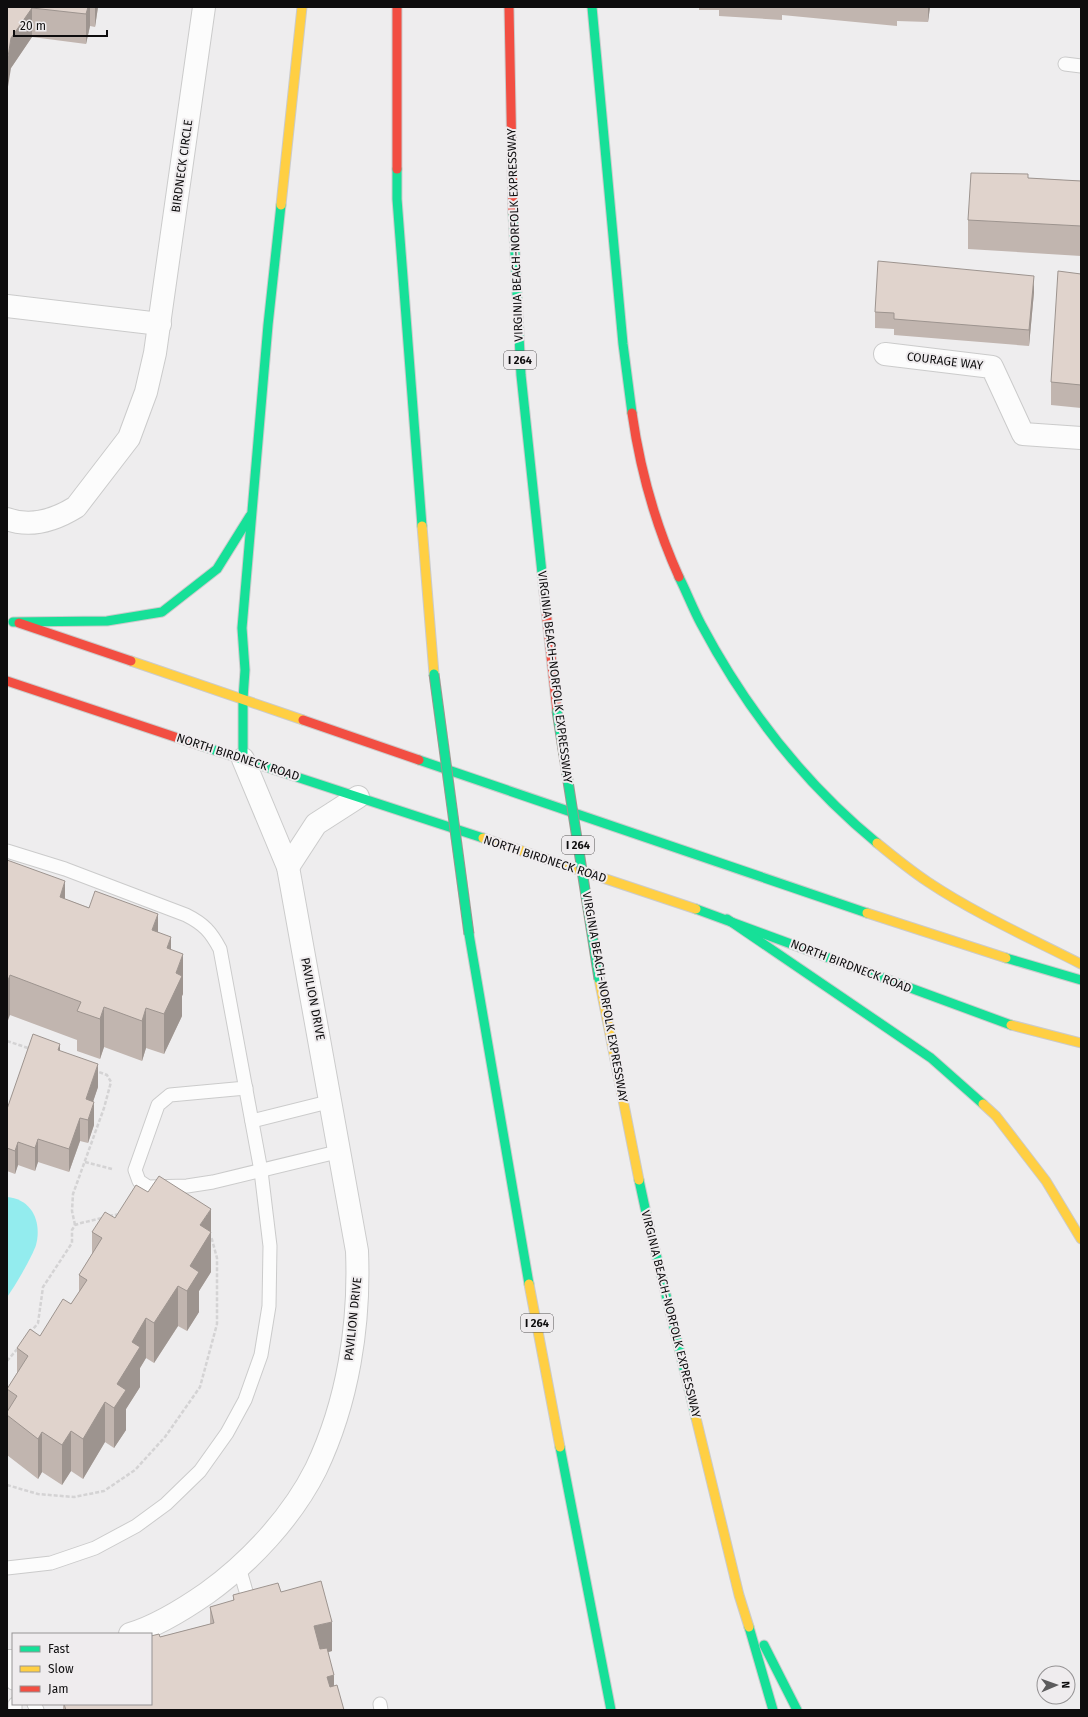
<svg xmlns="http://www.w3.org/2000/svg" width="1088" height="1717" font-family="'Fira Sans',sans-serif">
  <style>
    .water { fill: #93ecee }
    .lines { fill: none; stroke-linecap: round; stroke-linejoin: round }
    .lane-casing { stroke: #cbcbcb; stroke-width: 15 }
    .street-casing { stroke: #cbcbcb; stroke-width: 24 }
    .fast-casing { stroke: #cbcbcb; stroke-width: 11 }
    .slow-casing { stroke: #cbcbcb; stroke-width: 11 }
    .jam-casing { stroke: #cbcbcb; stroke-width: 11 }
    .path { stroke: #d4d3d4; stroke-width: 2.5; stroke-dasharray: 4 2; stroke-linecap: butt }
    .lane { stroke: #fcfcfc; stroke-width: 13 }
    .street { stroke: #fcfcfc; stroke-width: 22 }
    .fast { stroke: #16e098; stroke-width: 9 }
    .slow { stroke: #ffcf43; stroke-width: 9 }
    .jam { stroke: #f24e42; stroke-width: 9 }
    .fast-bridge-casing { stroke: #9c978f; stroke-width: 11; stroke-linecap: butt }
    .fast-bridge { stroke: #16e098; stroke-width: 9 }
    .wall { fill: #c1b5af }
    .shaded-wall { fill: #9d948f }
    .building { fill: #e0d3cc; stroke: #9d948f }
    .labels { text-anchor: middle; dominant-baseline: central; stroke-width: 4; stroke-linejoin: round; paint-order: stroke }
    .shield { fill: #efecee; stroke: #525051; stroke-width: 1 }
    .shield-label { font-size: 11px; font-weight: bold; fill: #0e0d0e }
    .street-label { font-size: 12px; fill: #0e0d0e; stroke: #efecee }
  </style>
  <rect width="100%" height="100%" fill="#eeedee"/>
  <!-- water -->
  <path class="water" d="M7,1197C32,1199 42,1222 36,1245C33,1255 14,1288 7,1297Z"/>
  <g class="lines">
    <!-- lane casing -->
    <g class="lane-casing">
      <g id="lane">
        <polyline points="1065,64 1081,66"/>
        <path d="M7,851L65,869L186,915C204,924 211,932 220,949L261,1171L270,1246L269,1306L261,1355L245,1400L227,1433L200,1471L166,1504L136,1526L95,1548L51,1563L7,1568"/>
        <polyline points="246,1088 170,1095 158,1105 135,1170 139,1181 148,1187 187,1186 213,1182 341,1151"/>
        <polyline points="252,1121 332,1101"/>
        <polyline points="239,1567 251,1609"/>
        <polyline points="11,1661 13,1683"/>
        <polyline points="15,1704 15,1710"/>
        <polyline points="34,1704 37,1710"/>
        <polyline points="380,1704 381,1710"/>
      </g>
    </g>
    <!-- street casing -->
    <g class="street-casing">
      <g id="street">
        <polyline points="7,306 160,324"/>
        <polyline points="885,354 992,367 1023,434 1081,438"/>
        <path d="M7,519C31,528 55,520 76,507L129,438L146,392L155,353L204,7"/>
        <polyline points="288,867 316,824 358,797"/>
        <path d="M130,1634C157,1626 184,1609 207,1593C250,1562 292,1517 316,1469C348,1402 360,1325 357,1251L288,867L243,759"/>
        <polyline points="7,1661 13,1661"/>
      </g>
    </g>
    <!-- fast casing -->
    <g class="fast-casing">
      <g id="fast">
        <polyline points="592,7 623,344 632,413"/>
        <polyline points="397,169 397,199 422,526"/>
        <polyline points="513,213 521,375 544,592"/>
        <path d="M679,577C687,593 693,609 701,624C745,707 804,783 877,843"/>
        <polyline points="13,622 107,621 162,612 217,569 250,516"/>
        <polyline points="243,699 243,759"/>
        <polyline points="243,699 245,670 242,628 268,325 281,205"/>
        <polyline points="202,746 483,838"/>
        <polyline points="419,760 867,913"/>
        <polyline points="696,909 1011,1025"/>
        <polyline points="727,919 931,1058 983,1104"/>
        <polyline points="469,934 529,1284"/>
        <polyline points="1006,958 1081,980"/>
        <polyline points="639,1180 647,1217 696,1418"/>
        <polyline points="560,1447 611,1710"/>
        <polyline points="749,1627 773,1710"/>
        <polyline points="764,1645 797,1710"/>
      </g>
    </g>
    <!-- slow casing -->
    <g class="slow-casing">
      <g id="slow">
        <polyline points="281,205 302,7"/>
        <polyline points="422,526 434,674"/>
        <polyline points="131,661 303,720"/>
        <polyline points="483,838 696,909"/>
        <path d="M877,843C894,857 910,870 928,882C976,914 1030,938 1081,964"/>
        <polyline points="867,913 1006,958"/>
        <polyline points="599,979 639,1180"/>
        <polyline points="1011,1025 1081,1043"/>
        <polyline points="983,1104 996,1116 1046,1181 1081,1239"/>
        <polyline points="529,1284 560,1447"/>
        <polyline points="696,1418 739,1595 749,1627"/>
      </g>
    </g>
    <!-- jam casing -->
    <g class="jam-casing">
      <g id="jam">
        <polyline points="397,7 397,169"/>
        <polyline points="509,7 513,213"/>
        <path d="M632,413C640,469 656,526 679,577"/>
        <polyline points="544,592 557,711"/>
        <polyline points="19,623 131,661"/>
        <polyline points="7,681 202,746"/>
        <polyline points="303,720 419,760"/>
      </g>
    </g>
    <!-- path -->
    <g class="path">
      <polyline points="7,1041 31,1049"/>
      <polyline points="85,1162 112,1169"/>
      <polyline points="109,1216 120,1214"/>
      <polyline points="75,1225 72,1211 73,1194 104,1108 111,1082 107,1075 96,1071"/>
      <polyline points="30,1333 38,1323 43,1287 72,1243 72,1230 75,1225 81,1223 102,1218"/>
      <polyline points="7,1361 19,1347"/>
      <polyline points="7,1485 38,1494 74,1497 104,1491 135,1470 165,1437 200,1387 217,1324 217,1258 211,1236"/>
    </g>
    <!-- lane -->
    <use href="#lane" class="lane"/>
    <!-- street -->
    <use href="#street" class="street"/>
    <!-- fast -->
    <use href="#fast" class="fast"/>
    <!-- slow -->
    <use href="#slow" class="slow"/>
    <!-- jam -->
    <use href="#jam" class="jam"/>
    <!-- fast-bridge casing -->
    <g class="fast-bridge-casing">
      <g id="fast-bridge">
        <polyline points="434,674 469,934"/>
        <polyline points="557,711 599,979"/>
      </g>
    </g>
    <!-- fast-bridge -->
    <use href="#fast-bridge" class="fast-bridge"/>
  </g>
  <!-- wall -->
  <g class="wall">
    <polygon points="7,7 98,7 95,27 90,26 86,44 32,37 11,68"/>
    <polygon points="699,7 930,7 928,22 897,21 897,26 782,15 782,20 719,16 719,10 699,10"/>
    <polygon points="1028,178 1081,181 1081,256 968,249 968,220"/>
    <polygon points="1081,274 1081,408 1051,405 1051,382"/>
    <polygon points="1034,292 1029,346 894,335 894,329 875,328 875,312"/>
    <polygon points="7,860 65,899 158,932 171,949 183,994 182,996 182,1016 164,1054 146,1048 142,1061 104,1047 100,1059 77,1051 77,1040 10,1015"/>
    <polygon points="60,1051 98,1087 93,1101 94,1125 88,1143 80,1141 69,1172 38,1162 35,1171 18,1165 15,1174 7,1171 7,1109"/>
    <polygon points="115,1218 211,1232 211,1272 199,1291 199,1312 187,1331 178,1326 154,1363 146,1358 140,1368 140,1387 126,1409 126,1430 114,1448 105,1442 83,1479 71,1471 62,1485 42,1472 38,1479 7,1455 7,1389 17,1373 17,1348 40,1336 71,1304 79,1292 79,1275 92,1254 92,1232"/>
    <polygon points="281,1592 332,1651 328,1652 334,1685 344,1710 63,1710 63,1704 151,1704 160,1637 210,1624 210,1607 233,1601 233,1595"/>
  </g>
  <!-- shaded-wall -->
  <g class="shaded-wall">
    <polygon points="88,7 90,7 90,26 86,44 86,14"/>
    <polygon points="95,7 98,7 95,27"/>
    <polygon points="928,7 930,7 928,22"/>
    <polygon points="32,8 32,37 11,68 7,93 7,63 11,38"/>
    <polygon points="1034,276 1034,292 1029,346 1029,330"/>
    <polygon points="65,881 65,921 60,897"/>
    <polygon points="158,914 158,954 152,930"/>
    <polygon points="171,937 171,977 167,948"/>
    <polygon points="183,954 183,994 182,996 182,1016 164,1054 164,1014 176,973"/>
    <polygon points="10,975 10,1015 7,1023 7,983"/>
    <polygon points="104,1007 104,1047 100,1059 100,1019"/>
    <polygon points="146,1008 146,1048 142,1061 142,1021"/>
    <polygon points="60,1044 60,1067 58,1050"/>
    <polygon points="98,1064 98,1087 87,1120 86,1099"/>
    <polygon points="94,1102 94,1125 88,1143 88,1120"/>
    <polygon points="80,1118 80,1141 69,1172 69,1149"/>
    <polygon points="38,1139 38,1162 35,1171 35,1148"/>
    <polygon points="18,1142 18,1165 15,1174 15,1151"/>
    <polygon points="211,1209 211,1234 211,1232 211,1272 199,1291 199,1312 187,1331 187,1291 190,1266 200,1225"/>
    <polygon points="178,1286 178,1326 154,1363 154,1323"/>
    <polygon points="146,1318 146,1358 140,1368 140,1387 126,1409 126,1430 114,1448 114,1408 117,1384 132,1342"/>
    <polygon points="105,1402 105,1442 83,1479 83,1439"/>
    <polygon points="71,1431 71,1471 62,1485 62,1445"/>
    <polygon points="42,1432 42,1472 38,1479 38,1439"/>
    <polygon points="332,1622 332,1651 314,1656 314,1626"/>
    <polygon points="334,1675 334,1705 327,1677"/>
  </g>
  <!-- building -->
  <g class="building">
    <polygon points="7,7 88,7 86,14 32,8 11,38 7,63"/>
    <polygon points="971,173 1028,174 1028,178 1081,181 1081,226 968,220"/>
    <polygon points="878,261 1034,276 1029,330 894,319 894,313 875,312"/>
    <polygon points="1058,271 1081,274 1081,385 1051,382"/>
    <polygon points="7,860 65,881 60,897 89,908 95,891 158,914 152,930 171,937 167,948 183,954 176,973 182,976 164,1014 146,1008 142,1021 104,1007 100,1019 77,1011 81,1002 10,975 7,983"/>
    <polygon points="33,1034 60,1044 58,1050 98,1064 86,1099 94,1102 88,1120 80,1118 69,1149 38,1139 35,1148 18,1142 15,1151 7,1148 7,1109"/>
    <polygon points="159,1176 211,1209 200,1225 211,1232 190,1266 199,1272 187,1291 178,1286 154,1323 146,1318 132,1342 140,1347 117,1384 126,1390 114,1408 105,1402 83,1439 71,1431 62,1445 42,1432 38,1439 7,1415 7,1412 17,1396 7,1389 28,1356 17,1348 30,1329 40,1336 63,1299 71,1304 87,1280 79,1275 102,1238 92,1232 105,1212 115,1218 136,1185 148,1192"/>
    <polygon points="321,1581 332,1622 314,1626 320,1649 327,1648 334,1675 327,1677 330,1687 337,1685 344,1710 66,1710 64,1704 151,1704 151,1636 159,1634 160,1637 214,1623 210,1607 234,1600 233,1595 278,1583 281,1592"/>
  </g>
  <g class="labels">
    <!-- shield labels -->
    <g class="shield">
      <rect x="504" y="351" width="32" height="18" rx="3"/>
      <rect x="562" y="836" width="32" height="18" rx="3"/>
      <rect x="521" y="1314" width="32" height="18" rx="3"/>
    </g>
    <g class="shield-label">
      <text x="520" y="360">I 264</text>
      <text x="578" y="845">I 264</text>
      <text x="537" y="1323">I 264</text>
    </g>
    <!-- street labels -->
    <g class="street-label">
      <text transform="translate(182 166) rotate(-82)">BIRDNECK CIRCLE</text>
      <text transform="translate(515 235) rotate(-92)">VIRGINIA BEACH-NORFOLK EXPRESSWAY</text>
      <text transform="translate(945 361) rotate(7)">COURAGE WAY</text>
      <text transform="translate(555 677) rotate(83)">VIRGINIA BEACH-NORFOLK EXPRESSWAY</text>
      <text transform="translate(238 757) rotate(18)">NORTH BIRDNECK ROAD</text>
      <text transform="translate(545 859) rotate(18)">NORTH BIRDNECK ROAD</text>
      <text transform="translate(851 966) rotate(21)">NORTH BIRDNECK ROAD</text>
      <text transform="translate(605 997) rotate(80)">VIRGINIA BEACH-NORFOLK EXPRESSWAY</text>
      <text transform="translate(313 999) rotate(79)">PAVILION DRIVE</text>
      <text transform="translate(671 1314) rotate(76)">VIRGINIA BEACH-NORFOLK EXPRESSWAY</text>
      <text transform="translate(353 1319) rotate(-84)">PAVILION DRIVE</text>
    </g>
  </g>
  <!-- border -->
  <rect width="1088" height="1717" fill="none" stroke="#0e0d0e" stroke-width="16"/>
  <!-- legend -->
  <rect x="12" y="1633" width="140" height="72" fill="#efecee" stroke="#959394"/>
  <rect x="20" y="1646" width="20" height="6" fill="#16e098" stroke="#959394"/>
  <text x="48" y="1653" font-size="12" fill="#0e0d0e">Fast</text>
  <rect x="20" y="1666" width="20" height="6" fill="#ffcf43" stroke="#959394"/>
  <text x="48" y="1673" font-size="12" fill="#0e0d0e">Slow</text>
  <rect x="20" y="1686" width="20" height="6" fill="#f24e42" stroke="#959394"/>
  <text x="48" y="1693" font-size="12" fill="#0e0d0e">Jam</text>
  <!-- north arrow -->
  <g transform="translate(1056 1685) rotate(88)"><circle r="19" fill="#efecee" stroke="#959394"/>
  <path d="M0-3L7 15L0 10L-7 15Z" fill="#5c5b5c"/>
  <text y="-6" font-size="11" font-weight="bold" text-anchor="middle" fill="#0e0d0e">N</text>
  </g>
  <!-- scale -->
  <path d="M14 30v6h93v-6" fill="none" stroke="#0e0d0e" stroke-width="2"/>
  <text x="20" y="30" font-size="12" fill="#0e0d0e" stroke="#efecee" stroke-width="3" paint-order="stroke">20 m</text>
</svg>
